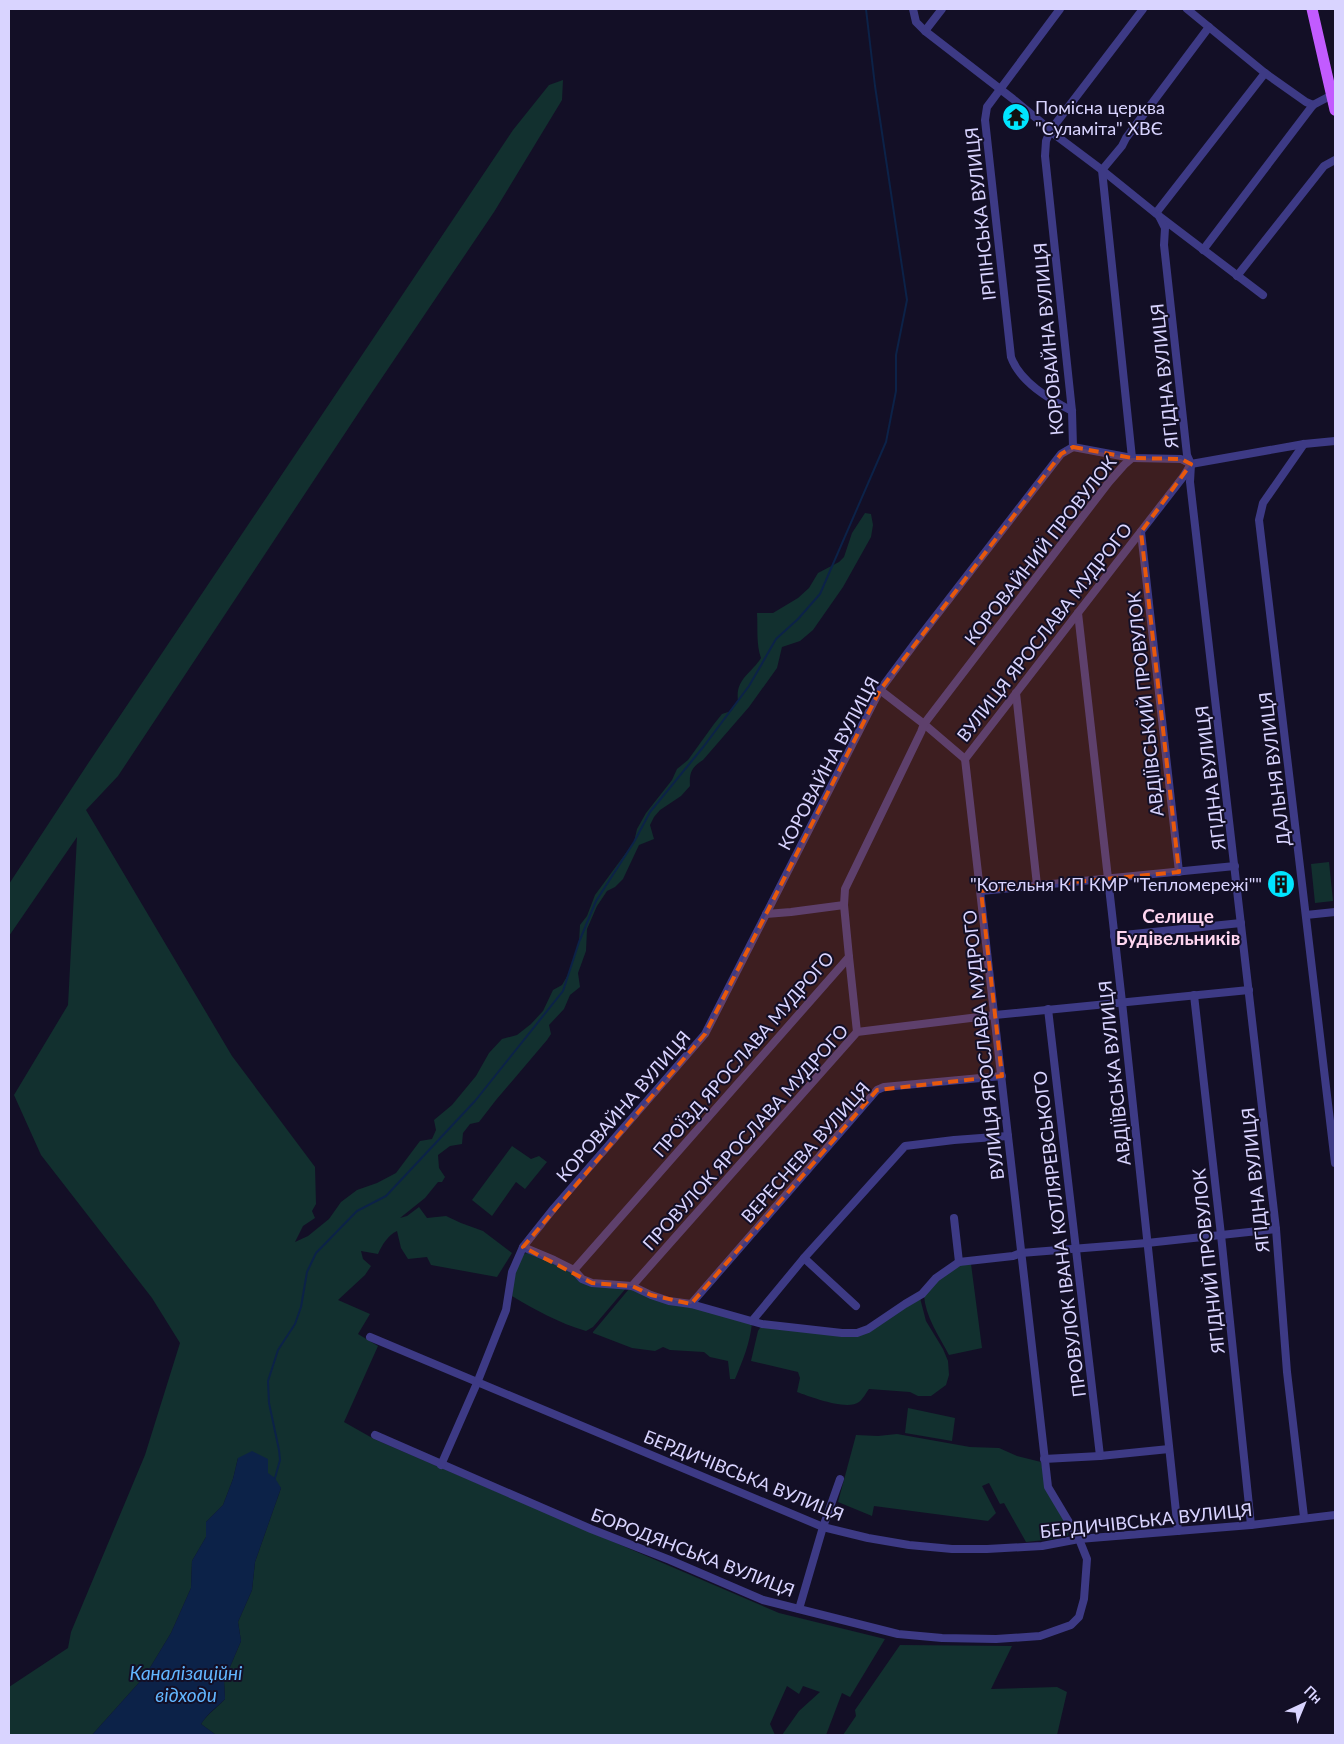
<svg xmlns="http://www.w3.org/2000/svg" width="1344" height="1744" font-family="Lato,sans-serif">
  <style>
    .green { fill: #12302f }
    .water { fill: #0c2248 }
    .lines { fill: none; stroke-linecap: round; stroke-linejoin: round }
    .stream { stroke: #0c2248; stroke-width: 2 }
    .minor { stroke: #3d3a85; stroke-width: 8 }
    .primary { stroke: #c25bff; stroke-width: 11 }
    .marked { fill: #e8590c; fill-opacity: 0.2; stroke: #e8590c; stroke-width: 4; stroke-dasharray: 10 6; stroke-linejoin: round }
    .labels { text-anchor: middle; dominant-baseline: central; stroke-width: 4; stroke-linejoin: round; paint-order: stroke }
    .poi-label { font-size: 18px; fill: #d9d4ff; stroke: #130f26; text-anchor: start }
    .street-label { font-size: 18px; fill: #d9d4ff; stroke: #130f26 }
    .neighbourhood-label { font-size: 19px; font-weight: bold; fill: #ffd6f0; stroke: #130f26 }
    .water-label { font-size: 19px; font-style: italic; fill: #62b6ff; stroke: #130f26 }
  </style>
  <rect width="100%" height="100%" fill="#130f26"/>
  <!-- green -->
  <g class="green">
    <path d="M563,80L562,100L494,212L373,391L118,776L86,810L232,1056L315,1167L316,1204L312,1211L315,1218L303,1226L295,1242L308,1236L329,1219L341,1202L357,1190L377,1183L396,1173L420,1141L432,1139L436,1130L434,1120L452,1105L476,1076L489,1053L502,1039L517,1035L531,1024L543,1011L553,990L562,985L569,973L579,942L580,925L587,916L595,895L634,842L637,829L646,813L672,780L677,769L688,760L714,724L722,714L731,711L738,701C735,679 751,674 761,658C756,644 758,628 757,613H773L798,598L809,588L818,573L839,562L844,557L852,533L865,513L871,514L873,525L871,537L843,587L813,630L800,641L782,647L777,668L749,707L703,760C692,767 689,772 690,786L681,796L660,810L654,817L650,825L654,839L639,845L623,879L615,887L607,891L597,906L587,929L586,951L578,973L580,987L570,995L564,1009L549,1025L551,1034L547,1040L496,1100L479,1122L470,1124L463,1133L462,1144L450,1146L438,1155L439,1168L445,1177L442,1182H438L425,1198L400,1218L407,1216L419,1207L427,1218L446,1216L461,1223L483,1231L512,1253L497,1277L431,1265L427,1257L408,1259L401,1248L397,1231C388,1235 382,1245 378,1254L361,1251L363,1259L371,1266L365,1275L338,1300L370,1314L358,1334L378,1346L344,1422L374,1439L779,1613L885,1639L850,1697L842,1693L826,1735H782L799,1711L820,1692L803,1686L799,1694L787,1686L770,1724L775,1735H216L201,1724C207,1714 217,1708 225,1699L224,1681L241,1641L238,1622L252,1590L255,1562L281,1488L238,1458L233,1479L223,1505L206,1522V1537L192,1561L191,1588L171,1633L145,1676L92,1735H9V1687L68,1648L71,1632L145,1455L180,1343L152,1298L41,1155L14,1095L68,1005L77,837L9,936V884L89,762L513,130L549,85Z"/>
    <polygon points="1329,862 1333,901 1315,903 1311,864"/>
    <polygon points="512,1146 531,1159 539,1156 547,1162 525,1189 516,1182 492,1216 472,1200"/>
    <path d="M527,1253L553,1262L565,1268L582,1281L627,1287L593,1327L586,1331C559,1323 535,1310 512,1296L514,1273L523,1254Z"/>
    <path d="M971,1264L982,1348L949,1355C939,1336 925,1316 924,1295L937,1280L959,1265Z"/>
    <path d="M629,1289L752,1323C750,1343 743,1360 735,1379H730L728,1361L710,1357L704,1352L670,1350L663,1347L655,1351L632,1348L593,1333V1332Z"/>
    <path d="M920,1298L926,1321L943,1349L948,1361L949,1375L946,1385L931,1396H918L910,1392L869,1389C866,1393 863,1399 859,1402C847,1411 811,1397 797,1392L800,1378L798,1372L751,1361L758,1331L762,1325L852,1335Z"/>
    <polygon points="908,1408 955,1418 952,1441 905,1433"/>
    <polygon points="897,1434 970,1447 999,1448 1017,1456 1041,1462 1046,1488 1069,1529 1068,1536 1054,1539 1026,1542 1004,1503 1000,1504 989,1483 982,1486 996,1513 988,1521 874,1506 872,1516 838,1502 856,1435 878,1436"/>
    <polygon points="900,1645 1012,1646 991,1689 1057,1687 1067,1692 1057,1735 843,1735 856,1716 855,1710"/>
  </g>
  <!-- water -->
  <path class="water" d="M252,1451L268,1459V1473L275,1478L281,1488L255,1562L252,1590L238,1622L241,1641L224,1681L225,1699C217,1707 207,1714 201,1724L216,1735H92L145,1676L171,1633L191,1588L192,1561L206,1537V1522L223,1505L233,1479L238,1458Z"/>
  <g class="lines">
    <!-- stream -->
    <polyline class="stream" points="275,1478 280,1460 279,1450 269,1403 268,1381 278,1350 295,1324 301,1307 307,1272 316,1253 357,1211 386,1196 475,1101 563,991 579,942 596,901 634,842 650,812 704,746 749,686 776,639 798,619 820,594 886,442 896,391 896,355 907,300 875,86 866,9"/>
    <!-- minor -->
    <g class="minor">
      <polyline points="913,9 916,22 925,31 1013,99 1041,122 1050,131 1102,170 1159,216 1263,295"/>
      <path d="M1060,9L987,107L985,120L1011,357C1020,382 1049,399 1072,411"/>
      <polyline points="1187,9 1265,73 1306,102 1313,105"/>
      <polyline points="925,31 942,9"/>
      <polyline points="1313,105 1332,95"/>
      <polyline points="1156,213 1265,73"/>
      <polyline points="1159,216 1165,228 1164,245 1187,455 1191,464 1190,482 1276,1229 1287,1372 1304,1517"/>
      <polyline points="1203,250 1313,105"/>
      <polyline points="1237,276 1324,166 1335,160"/>
      <polyline points="1304,444 1263,503 1259,520 1335,1163"/>
      <polyline points="1073,447 1132,458 1181,459 1191,464 1304,444 1335,441"/>
      <polyline points="1141,532 1179,872"/>
      <polyline points="1078,613 1122,1002 1178,1531"/>
      <polyline points="880,690 924,724 965,759"/>
      <polyline points="1016,693 1037,885"/>
      <polyline points="981,891 1235,866"/>
      <polyline points="766,914 791,912 844,905"/>
      <polyline points="1306,915 1335,912"/>
      <polyline points="1114,936 1241,923"/>
      <polyline points="849,957 857,1032"/>
      <polyline points="1194,995 1221,1235 1251,1525"/>
      <polyline points="1048,1009 1100,1456"/>
      <polyline points="954,1218 959,1262"/>
      <polyline points="523,1247 554,1260 574,1270 582,1279 592,1283 632,1286 651,1295 669,1301 691,1304 762,1324 842,1333 857,1333 868,1329 905,1304 922,1294 936,1278 959,1262 1013,1256 1021,1253 1147,1243 1276,1229"/>
      <polyline points="804,1258 856,1306"/>
      <polyline points="574,1270 849,957 844,905 845,889 921,732 924,724 1109,482 1124,465 1132,458 1102,170 1122,146 1126,138 1209,27"/>
      <polyline points="632,1286 857,1032 995,1015 1249,990"/>
      <polyline points="691,1304 877,1090 884,1087 1002,1076"/>
      <polyline points="752,1321 804,1258 905,1146 954,1140 1008,1136"/>
      <polyline points="370,1337 823,1527 868,1538 909,1545 952,1549 987,1549 1042,1546 1079,1539 1251,1525 1335,1515"/>
      <polyline points="375,1435 591,1529 670,1560 763,1600 898,1634 942,1638 996,1639 1040,1636 1071,1625 1079,1617 1084,1599 1087,1559 1079,1539 1048,1487 965,759 1183,477 1191,464"/>
      <polyline points="1044,1459 1100,1456 1169,1449"/>
      <polyline points="441,1465 477,1383 506,1310 512,1272 523,1247 554,1208 705,1034 880,690 915,643 1061,454 1073,447 1072,411 1045,156 1046,141 1050,131 1143,9"/>
      <polyline points="799,1609 823,1527 840,1479"/>
    </g>
    <!-- primary -->
    <polyline class="primary" points="1312,9 1335,110"/>
  </g>
  <!-- marked area -->
  <path class="marked" d="M1073,447L1132,458L1181,459L1191,464L1141,532L1179,872L981,891L1002,1076L877,1090L691,1304L651,1295L632,1286L592,1283L523,1247L705,1034L880,690L1061,454Z"/>
  <!-- icons -->
  <defs>
    <g id="temple-disc" transform="scale(1.4375)"><circle r="9.5" fill="#00e5ff" stroke="#130f26"/><path d="M0-6L5-2H3V0L6.5 2.5H4V6H1.5V3h-3V6H-4V2.5H-6.5L-3 0V-2H-5Z" fill="#111"/></g>
    <g id="building-disc" transform="scale(1.4375)"><circle r="9.5" fill="#00e5ff" stroke="#130f26"/><path d="M-4-6H4V6H1V3H-1V6H-4ZM-2.5-4.3h1.7v1.8h-1.7ZM.8-4.3h1.7v1.8H.8ZM-2.5-1h1.7V.8h-1.7ZM.8-1h1.7V.8H.8Z" fill="#111"/></g>
  </defs>
  <g fill-rule="evenodd">
    <use href="#temple-disc" x="1016" y="117"/>
    <use href="#building-disc" x="1281" y="884"/>
  </g>
  <g class="labels">
    <!-- poi labels -->
    <g class="poi-label">
      <text x="1035" y="107">Помісна церква<tspan x="1035" dy="21">"Суламіта" ХВЄ</tspan></text>
      <text x="1262" y="884" text-anchor="end">"Котельня КП КМР "Тепломережi""</text>
    </g>
    <!-- street labels -->
    <g class="street-label">
      <text transform="translate(980 214) rotate(-96)">ІРПІНСЬКА ВУЛИЦЯ</text>
      <text transform="translate(1048 339) rotate(-95)">КОРОВАЙНА ВУЛИЦЯ</text>
      <text transform="translate(1164 376) rotate(-96)">ЯГІДНА ВУЛИЦЯ</text>
      <text transform="translate(1040 550) rotate(-52)">КОРОВАЙНИЙ ПРОВУЛОК</text>
      <text transform="translate(1044 632) rotate(-52)">ВУЛИЦЯ ЯРОСЛАВА МУДРОГО</text>
      <text transform="translate(1145 704) rotate(-96)">АВДІЇВСЬКИЙ ПРОВУЛОК</text>
      <text transform="translate(828 763) rotate(-62)">КОРОВАЙНА ВУЛИЦЯ</text>
      <text transform="translate(1274 769) rotate(-97)">ДАЛЬНЯ ВУЛИЦЯ</text>
      <text transform="translate(1210 778) rotate(-97)">ЯГІДНА ВУЛИЦЯ</text>
      <text transform="translate(983 1045) rotate(-96)">ВУЛИЦЯ ЯРОСЛАВА МУДРОГО</text>
      <text transform="translate(743 1054) rotate(-49)">ПРОЇЗД ЯРОСЛАВА МУДРОГО</text>
      <text transform="translate(1114 1073) rotate(-96)">АВДІЇВСЬКА ВУЛИЦЯ</text>
      <text transform="translate(623 1106) rotate(-49)">КОРОВАЙНА ВУЛИЦЯ</text>
      <text transform="translate(745 1137) rotate(-48)">ПРОВУЛОК ЯРОСЛАВА МУДРОГО</text>
      <text transform="translate(805 1152) rotate(-48)">ВЕРЕСНЕВА ВУЛИЦЯ</text>
      <text transform="translate(1255 1180) rotate(-96)">ЯГІДНА ВУЛИЦЯ</text>
      <text transform="translate(1059 1234) rotate(-97)">ПРОВУЛОК ІВАНА КОТЛЯРЕВСЬКОГО</text>
      <text transform="translate(1208 1261) rotate(-96)">ЯГІДНИЙ ПРОВУЛОК</text>
      <text transform="translate(744 1475) rotate(22)">БЕРДИЧІВСЬКА ВУЛИЦЯ</text>
      <text transform="translate(1146 1520) rotate(-6)">БЕРДИЧІВСЬКА ВУЛИЦЯ</text>
      <text transform="translate(693 1552) rotate(21)">БОРОДЯНСЬКА ВУЛИЦЯ</text>
    </g>
    <!-- neighbourhood labels -->
    <g class="neighbourhood-label">
      <text x="1178" y="915">Селище<tspan x="1178" dy="22">Будівельників</tspan></text>
    </g>
    <!-- water labels -->
    <g class="water-label">
      <text x="186" y="1672">Каналізаційні<tspan x="186" dy="22">відходи</tspan></text>
    </g>
  </g>
  <!-- border -->
  <rect width="1344" height="1744" fill="none" stroke="#d9d4ff" stroke-width="20"/>
  <!-- north arrow -->
  <g transform="translate(1304 1704) rotate(44)" stroke="#130f26" stroke-width="4" paint-order="stroke">
  <path d="M0-4L9 19L0 12L-9 19Z" fill="#d9d4ff"/>
  <text y="-8" font-size="14" font-weight="bold" text-anchor="middle" fill="#d9d4ff">Пн</text>
  </g>
</svg>
